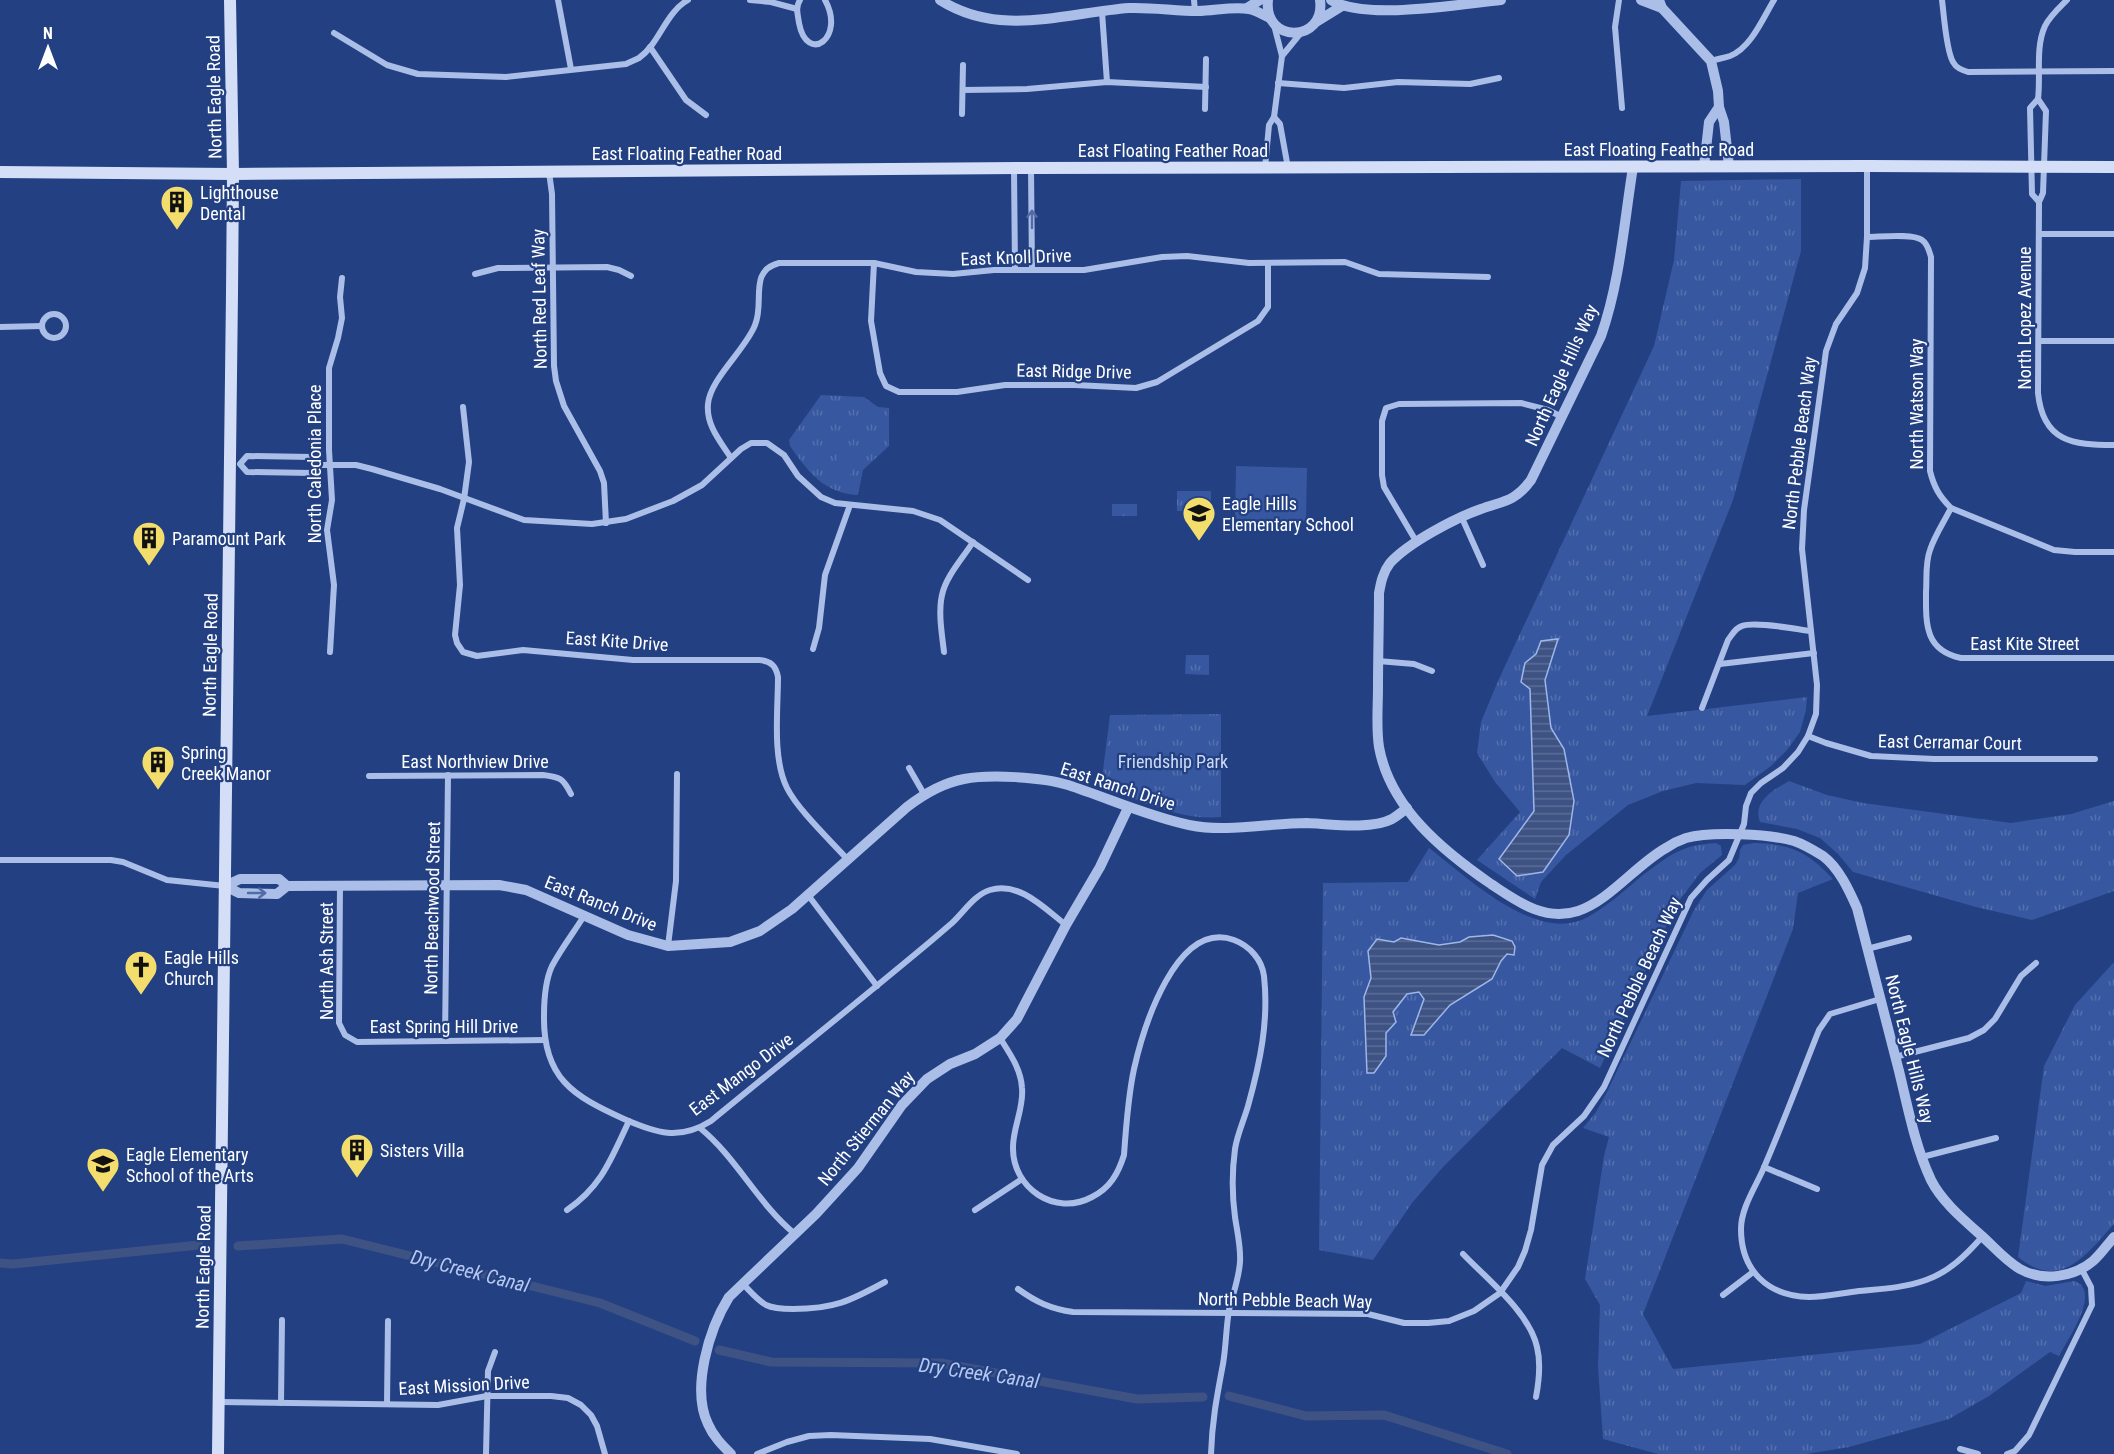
<svg xmlns="http://www.w3.org/2000/svg" width="2114" height="1454" font-family="'Roboto Condensed',sans-serif">
  <style>
    .grass { fill: url(#grass-tufts) }
    .pitch { fill: #3757a0 }
    .water { fill: url(#water-rules); stroke: #9eb7e9; stroke-width: 1.5 }
    .lines { fill: none; stroke-linecap: round; stroke-linejoin: round }
    .canal { stroke: #3e5384; stroke-width: 9 }
    .minor { stroke: #aabee8; stroke-width: 6 }
    .tertiary { stroke: #aabee8; stroke-width: 10 }
    .secondary { stroke: #d4dff7; stroke-width: 12 }
    .oneway { stroke: #526ca6 }
    .labels { text-anchor: middle; dominant-baseline: central; stroke-width: 4.5; stroke-linejoin: round; paint-order: stroke }
    .street-label { font-size: 18px; fill: #fff; stroke: #224082 }
    .poi-label { font-size: 18px; fill: #fff; stroke: #224082; text-anchor: start }
    .park-label { font-size: 18px; fill: #cedbf6; stroke: #224082 }
    .water-label { font-size: 20px; font-style: italic; fill: #b6c8ef; stroke: #224082 }
  </style>
  <defs>
    <pattern id="grass-tufts" width="24" height="20" patternUnits="userSpaceOnUse" patternTransform="scale(1.5)"><rect width="24" height="20" fill="#3757a0"/><path d="M3 7l-1-3M5 7V3M7 7l1-3M15 17l-1-3M17 17v-4M19 17l1-3" fill="none" stroke="#5570ae"/></pattern>
    <pattern id="water-rules" width="6" height="5" patternUnits="userSpaceOnUse" patternTransform="scale(1.5)"><rect width="6" height="5" fill="#3e5384"/><path d="M0 2.5h6" fill="none" stroke="#5b6d96"/></pattern>
  </defs>
  <rect width="100%" height="100%" fill="#224082"/>
  <!-- grass -->
  <g class="grass">
    <polygon points="1801,179 1801,251 1733,500 1647,716 1807,697 1806,710 1800,732 1787,750 1771,766 1745,785 1696,783 1663,791 1628,805 1566,855 1541,882 1535,899 1477,860 1520,812 1495,782 1477,753 1481,722 1498,681 1654,346 1674,260 1681,181"/>
    <path d="M821,395L864,397L878,407L889,408V446L863,470L858,495C824,493 808,472 790,446L789,440Z"/>
    <rect x="1177" y="491" width="34" height="20"/>
    <rect x="1112" y="504" width="25" height="12"/>
    <polygon points="1186,655 1209,655 1209,675 1185,674"/>
    <path d="M1221,714V817C1180,821 1139,800 1101,786L1110,715Z"/>
    <path d="M1789,781L1827,795L1863,803L2011,823L2071,814L2114,801V891L2032,920L1976,907L1853,872L1838,854L1820,838L1797,829L1760,822C1752,801 1774,790 1789,781Z"/>
    <path d="M1716,843L1721,846L1722,855L1700,873L1676,905L1600,1068L1562,1048L1443,1167L1412,1203L1373,1260L1319,1250L1323,883L1408,882L1429,848C1467,877 1537,945 1588,917C1608,906 1626,889 1643,875C1671,855 1680,845 1716,843Z"/>
    <path d="M1754,843C1791,844 1808,852 1833,879L1798,893L1793,929L1643,1314L1673,1369L1920,1344L2021,1293L2026,1281L2045,1286L2074,1281C2103,1290 2067,1340 2059,1356L2050,1352L1989,1396L1949,1419L1849,1447L1807,1454H1658L1603,1439L1598,1367L1600,1305L1585,1279L1604,1156L1609,1137L1583,1128L1596,1112L1606,1094L1694,910L1707,890L1735,865L1739,858L1740,850L1743,845Z"/>
    <path d="M2114,962V1224C2087,1254 2060,1292 2018,1257L2044,1066L2075,1005Z"/>
  </g>
  <!-- pitch -->
  <g class="pitch">
    <polygon points="839,456 855,462 848,481 832,476"/>
    <polygon points="1236,466 1307,468 1306,521 1235,519"/>
    <polygon points="1141,746 1155,751 1144,781 1130,776"/>
    <polygon points="1161,753 1175,758 1163,788 1150,783"/>
  </g>
  <!-- water -->
  <g class="water">
    <polygon points="1558,639 1545,680 1551,728 1564,749 1574,801 1569,835 1543,872 1517,876 1499,859 1534,811 1530,689 1521,682 1525,663 1536,654 1541,641"/>
    <polygon points="1493,935 1512,941 1515,947 1514,955 1507,954 1501,961 1492,979 1450,1005 1424,1035 1411,1035 1424,999 1419,992 1407,994 1393,1012 1396,1022 1386,1033 1386,1056 1374,1073 1367,1073 1364,997 1371,978 1368,951 1377,939 1394,942 1401,938 1439,945 1460,942 1469,937"/>
  </g>
  <g class="lines">
    <!-- canal -->
    <g class="canal">
      <polyline points="238,1246 342,1239 600,1303 695,1341"/>
      <polyline points="0,1263 13,1264 199,1245"/>
      <polyline points="719,1350 771,1362 941,1363 1137,1399 1203,1397"/>
      <polyline points="1229,1396 1306,1416 1384,1415 1507,1454"/>
    </g>
    <!-- minor -->
    <g class="minor">
      <polyline points="558,0 571,69"/>
      <polyline points="750,0 771,2 797,9"/>
      <path d="M800,0C795,8 798,15 799,23C807,65 846,38 825,0"/>
      <polyline points="1194,0 1195,11"/>
      <polyline points="1619,0 1615,27 1622,108"/>
      <path d="M1942,0C1944,15 1946,50 1953,62C1956,68 1962,70 1968,72L2114,71"/>
      <polyline points="1102,12 1107,82"/>
      <path d="M334,33L387,65L418,74L506,77L626,64C630,62 635,60 639,58C660,43 665,13 688,0"/>
      <polyline points="650,47 686,100 706,115"/>
      <polyline points="1282,56 1300,34"/>
      <path d="M1711,61C1717,59 1724,58 1730,56C1751,48 1763,18 1774,0"/>
      <polyline points="1278,83 1344,88 1398,82 1470,84 1499,78"/>
      <polyline points="963,90 1027,89 1107,82 1206,87"/>
      <polygon points="2038,99 2046,111 2043,193 2039,202 2032,194 2030,108"/>
      <path d="M2038,99C2041,76 2035,48 2045,26C2050,16 2059,8 2067,0"/>
      <polyline points="1205,109 1206,59"/>
      <polyline points="962,114 963,65"/>
      <polyline points="1274,117 1280,124 1288,168"/>
      <polyline points="1265,168 1269,125 1274,117 1282,56 1274,25"/>
      <polyline points="1014,169 1015,270"/>
      <polyline points="1031,169 1032,270"/>
      <polyline points="549,172 552,194 554,366 556,381 564,406 600,471 604,483 606,523"/>
      <path d="M2039,202L2038,393C2043,442 2073,445 2114,445"/>
      <polyline points="2040,234 2114,234"/>
      <path d="M1867,237C1880,237 1912,233 1922,240C1928,244 1929,251 1931,257L1930,471C1934,487 1939,496 1951,508C1944,522 1935,535 1930,550C1925,563 1927,578 1926,592C1926,623 1924,650 1961,658H2114"/>
      <polyline points="874,263 871,321 880,373 886,386 899,392 957,392 1005,385 1075,385 1136,388 1157,382 1258,321 1268,307 1268,263"/>
      <polyline points="475,274 498,268 607,267 619,270 631,276"/>
      <circle cx="54" cy="326" r="12"/>
      <polyline points="0,327 42,326"/>
      <polyline points="2039,341 2114,341"/>
      <path d="M463,407L469,462L464,499L457,528L460,585L455,635L457,643L463,652L477,656L523,650L633,660H759C771,661 776,666 778,677C778,710 772,758 787,788C798,810 831,841 848,860"/>
      <polygon points="247,456 312,457 315,465 312,473 247,472 240,464"/>
      <path d="M731,458C720,441 706,425 708,404C710,379 746,349 755,325C765,302 748,271 779,263H874L916,272L953,274L994,270H1084L1162,257L1187,256L1249,263L1345,262L1379,274L1488,277"/>
      <polyline points="315,465 356,465 372,469 440,489 524,520 592,524 626,519 673,501 702,485 741,449 751,443 767,443 784,455 798,476 821,497 835,503 913,511 940,520 1028,580"/>
      <polyline points="1951,508 2054,550 2075,552 2114,552"/>
      <polyline points="1462,518 1483,565"/>
      <polyline points="1416,541 1384,487 1382,475 1382,421 1386,408 1399,404 1521,403 1548,410 1562,417"/>
      <polyline points="813,649 819,628 825,575 850,505"/>
      <polyline points="330,652 334,585 327,530 332,500 329,450 329,368 338,338 342,318 340,297 342,278"/>
      <path d="M944,652C942,634 938,613 942,595C946,576 963,558 973,542"/>
      <polyline points="1378,661 1414,664 1432,671"/>
      <polyline points="1720,664 1814,653"/>
      <path d="M1702,708L1728,640C1732,635 1735,628 1742,626C1754,621 1795,629 1811,631"/>
      <polyline points="1808,736 1826,743 1871,756 1934,759 2095,759"/>
      <polyline points="909,768 924,794"/>
      <path d="M369,776L543,775C560,777 563,778 571,794"/>
      <polyline points="0,860 111,860 123,862 167,880 225,886"/>
      <polyline points="340,885 339,1023 345,1035 357,1042 545,1040"/>
      <polyline points="808,895 877,986"/>
      <path d="M584,916C574,932 561,949 552,966C545,981 544,1000 544,1016C543,1078 573,1096 624,1119C656,1133 679,1141 711,1121C784,1061 858,1002 931,941C938,935 945,929 952,923C964,912 974,895 990,890C1019,881 1044,908 1066,925"/>
      <polyline points="668,946 676,881 677,774"/>
      <polyline points="1867,949 1909,938"/>
      <path d="M1880,999L1830,1014L1819,1030C1801,1075 1784,1121 1765,1165C1757,1185 1741,1207 1741,1229C1741,1270 1767,1296 1809,1297C1825,1297 1842,1293 1859,1291C1881,1289 1904,1288 1926,1280C1949,1272 1966,1255 1982,1237"/>
      <path d="M1000,1038C1010,1054 1021,1069 1022,1088C1024,1108 1013,1127 1013,1147C1012,1188 1055,1217 1092,1197C1110,1188 1118,1174 1124,1155C1126,1126 1128,1097 1134,1069C1143,1029 1176,919 1234,940C1250,946 1262,960 1264,976C1269,1021 1260,1063 1248,1106C1244,1120 1237,1135 1235,1149C1232,1171 1232,1195 1235,1217C1237,1231 1241,1247 1240,1262C1239,1278 1233,1294 1229,1310C1226,1328 1226,1347 1223,1364C1217,1396 1212,1421 1211,1454"/>
      <polyline points="445,1041 448,775"/>
      <polyline points="1895,1057 1969,1038 1984,1030 1995,1019 2021,976 2036,963"/>
      <path d="M700,1128C737,1158 758,1204 795,1234"/>
      <polyline points="1922,1157 1996,1138"/>
      <polyline points="1764,1167 1817,1189"/>
      <path d="M567,1210C602,1186 611,1159 629,1121"/>
      <polyline points="975,1210 1022,1179"/>
      <path d="M1463,1254C1487,1279 1529,1312 1537,1347C1541,1363 1539,1381 1536,1397"/>
      <path d="M742,1283C750,1291 757,1300 766,1305C774,1309 784,1309 793,1309C834,1309 850,1301 885,1282"/>
      <path d="M1018,1289C1036,1302 1051,1309 1073,1312L1368,1314L1404,1323H1428L1449,1321L1474,1311L1500,1293L1518,1267L1525,1251L1531,1230L1542,1165L1553,1145L1584,1116L1604,1087L1691,898L1707,880L1729,860L1744,824L1746,806L1751,793L1761,783L1783,768L1798,752L1808,736L1816,714L1817,685L1802,549L1804,510L1826,351L1836,324L1857,293L1865,268L1867,237V166"/>
      <polyline points="1723,1295 1753,1272"/>
      <polyline points="220,1402 438,1405 487,1396 551,1396 568,1398 581,1405 591,1415 597,1426 605,1454"/>
      <polyline points="281,1403 282,1320"/>
      <polyline points="387,1404 388,1321"/>
      <polyline points="1960,1449 1978,1454"/>
      <polyline points="486,1454 488,1371 495,1352"/>
      <polyline points="757,1454 787,1442 809,1436 831,1435 930,1439 1017,1454"/>
      <polyline points="2007,1454 2015,1451 2029,1435 2092,1305 2091,1287 2081,1268"/>
    </g>
    <!-- tertiary -->
    <g class="tertiary">
      <path d="M940,0C1000,38 1064,13 1129,8C1152,7 1175,11 1198,11C1214,11 1233,6 1249,9C1256,10 1263,15 1270,18"/>
      <path d="M1268,0C1263,44 1326,43 1320,0"/>
      <path d="M1331,0C1364,21 1461,4 1501,0"/>
      <polyline points="1641,0 1662,8"/>
      <polyline points="1659,0 1662,8 1711,61 1718,91 1719,107 1724,122 1729,166"/>
      <polyline points="1247,8 1260,0"/>
      <polyline points="1316,22 1342,6"/>
      <path d="M1633,167C1624,223 1620,282 1601,336L1531,480C1515,502 1503,501 1481,509C1455,518 1408,543 1390,563C1383,572 1381,582 1379,593C1379,625 1378,656 1378,688C1378,707 1376,728 1379,747C1390,808 1443,851 1491,884C1517,901 1544,922 1578,911C1609,901 1637,864 1666,848C1672,844 1680,840 1686,838C1711,831 1770,834 1794,841C1803,844 1815,851 1823,856C1839,868 1849,890 1857,908C1871,963 1885,1017 1899,1071C1908,1108 1915,1146 1931,1180C1942,1202 1964,1220 1983,1237C1995,1248 2006,1261 2020,1269C2043,1282 2074,1277 2093,1261C2101,1254 2107,1245 2114,1237"/>
      <polyline points="1704,167 1709,122 1719,107"/>
      <path d="M287,886L279,879H240L225,886L239,893L277,894L287,886L499,885L526,890L628,935L668,946L730,942L760,931L792,909L907,807C924,794 942,783 964,779C989,774 1043,777 1068,785C1108,798 1147,816 1189,825C1227,833 1268,823 1307,823C1330,824 1371,830 1392,819C1397,816 1402,812 1407,808"/>
      <path d="M731,1454C722,1445 713,1436 708,1424C691,1389 709,1329 729,1297L816,1214L858,1168L902,1105L927,1079L950,1064L975,1054L1000,1038L1017,1019L1066,925L1100,867L1128,808"/>
    </g>
    <!-- secondary -->
    <g class="secondary">
      <polyline points="0,172 233,174 1031,168 1867,166 2114,167"/>
      <polyline points="218,1454 232,293 233,174 230,0"/>
    </g>
  </g>
  <!-- one-way arrows -->
  <defs><path id="oneway-shaft" d="M-6 0H5M1.5-3L5.5 0L1.5 3" fill="none" stroke-width="1.6" stroke-linecap="round" stroke-linejoin="round" transform="scale(1.5)"/></defs>
  <g class="oneway">
    <use href="#oneway-shaft" transform="translate(1032 219) rotate(-90)"/>
    <use href="#oneway-shaft" transform="translate(257 893)"/>
  </g>
  <!-- icons -->
  <defs>
    <g id="building-pin" transform="scale(1.725)"><path d="M0 17L-7.5 6A9.5 9.5 0 1 1 7.5 6Z" fill="#f3de6d" stroke="#224082"/><path d="M-4-6H4V6H1V3H-1V6H-4ZM-2.5-4.3h1.7v1.8h-1.7ZM.8-4.3h1.7v1.8H.8ZM-2.5-1h1.7V.8h-1.7ZM.8-1h1.7V.8H.8Z" fill="#111"/></g>
    <g id="school-pin" transform="scale(1.725)"><path d="M0 17L-7.5 6A9.5 9.5 0 1 1 7.5 6Z" fill="#f3de6d" stroke="#224082"/><path d="M0-5L7-2L0 1L-7-2ZM-4 1L0 2.5L4 1V4Q0 6-4 4Z" fill="#111"/></g>
    <g id="church-pin" transform="scale(1.725)"><path d="M0 17L-7.5 6A9.5 9.5 0 1 1 7.5 6Z" fill="#f3de6d" stroke="#224082"/><path d="M-1.2-6h2.4v3.5h3.3v2.4h-3.3V6h-2.4V-.1h-3.3v-2.4h3.3Z" fill="#111"/></g>
  </defs>
  <g fill-rule="evenodd">
    <use href="#building-pin" x="177" y="202"/>
    <use href="#school-pin" x="1199" y="513"/>
    <use href="#building-pin" x="149" y="538"/>
    <use href="#building-pin" x="158" y="762"/>
    <use href="#church-pin" x="141" y="967"/>
    <use href="#building-pin" x="357" y="1150"/>
    <use href="#school-pin" x="103" y="1164"/>
  </g>
  <g class="labels">
    <!-- street labels -->
    <g class="street-label">
      <text transform="translate(214 97) rotate(-91)">North Eagle Road</text>
      <text x="1659" y="149">East Floating Feather Road</text>
      <text x="1173" y="150">East Floating Feather Road</text>
      <text x="687" y="153">East Floating Feather Road</text>
      <text transform="translate(1016 257) rotate(-2)">East Knoll Drive</text>
      <text transform="translate(539 299) rotate(-91)">North Red Leaf Way</text>
      <text transform="translate(2024 318) rotate(-90)">North Lopez Avenue</text>
      <text transform="translate(1074 371) rotate(1)">East Ridge Drive</text>
      <text transform="translate(1561 375) rotate(-66)">North Eagle Hills Way</text>
      <text transform="translate(1916 404) rotate(-90)">North Watson Way</text>
      <text transform="translate(1799 443) rotate(-83)">North Pebble Beach Way</text>
      <text transform="translate(314 464) rotate(-90)">North Caledonia Place</text>
      <text transform="translate(617 641) rotate(4)">East Kite Drive</text>
      <text x="2025" y="643">East Kite Street</text>
      <text transform="translate(210 655) rotate(-89)">North Eagle Road</text>
      <text transform="translate(1950 742) rotate(1)">East Cerramar Court</text>
      <text x="475" y="761">East Northview Drive</text>
      <text transform="translate(1118 786) rotate(18)">East Ranch Drive</text>
      <text transform="translate(601 903) rotate(22)">East Ranch Drive</text>
      <text transform="translate(432 908) rotate(-89)">North Beachwood Street</text>
      <text transform="translate(326 961) rotate(-90)">North Ash Street</text>
      <text transform="translate(1639 977) rotate(-65)">North Pebble Beach Way</text>
      <text x="444" y="1026">East Spring Hill Drive</text>
      <text transform="translate(1910 1049) rotate(76)">North Eagle Hills Way</text>
      <text transform="translate(741 1074) rotate(-37)">East Mango Drive</text>
      <text transform="translate(866 1128) rotate(-51)">North Stierman Way</text>
      <text transform="translate(203 1267) rotate(-89)">North Eagle Road</text>
      <text transform="translate(1285 1300) rotate(1)">North Pebble Beach Way</text>
      <text transform="translate(464 1385) rotate(-3)">East Mission Drive</text>
    </g>
    <!-- poi labels -->
    <g class="poi-label">
      <text x="200" y="192">Lighthouse<tspan x="200" dy="21">Dental</tspan></text>
      <text x="1222" y="503">Eagle Hills<tspan x="1222" dy="21">Elementary School</tspan></text>
      <text x="172" y="538">Paramount Park</text>
      <text x="181" y="752">Spring<tspan x="181" dy="21">Creek Manor</tspan></text>
      <text x="164" y="957">Eagle Hills<tspan x="164" dy="21">Church</tspan></text>
      <text x="380" y="1150">Sisters Villa</text>
      <text x="126" y="1154">Eagle Elementary<tspan x="126" dy="21">School of the Arts</tspan></text>
    </g>
    <!-- park labels -->
    <g class="park-label">
      <text x="1173" y="761">Friendship Park</text>
    </g>
    <!-- water labels -->
    <g class="water-label">
      <text transform="translate(470 1271) rotate(14)">Dry Creek Canal</text>
      <text transform="translate(979 1373) rotate(8)">Dry Creek Canal</text>
    </g>
  </g>
  <!-- north arrow -->
  <g transform="translate(48 48)" stroke="#224082" stroke-width="4.5" paint-order="stroke">
  <path d="M0-4.5L10 22L0 15L-10 22Z" fill="#ffffff"/>
  <text y="-9" font-size="16" font-weight="bold" text-anchor="middle" fill="#ffffff">N</text>
  </g>
</svg>
